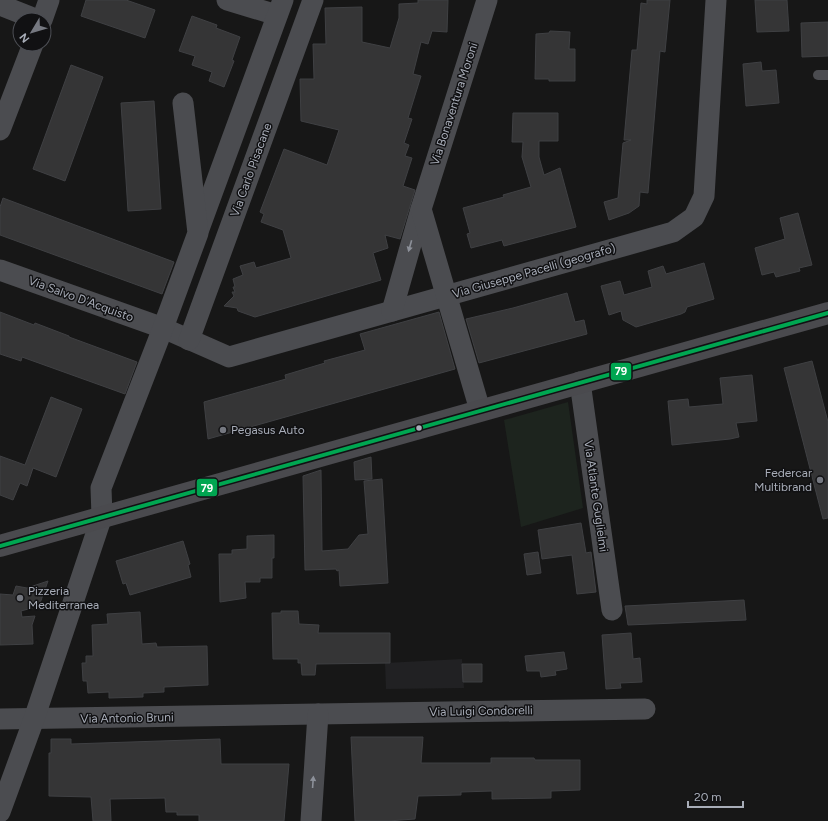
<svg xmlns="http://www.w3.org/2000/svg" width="828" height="821" font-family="Figtree,sans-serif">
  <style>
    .built { fill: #212123 }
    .green { fill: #1d241e }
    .building { fill: #353536; stroke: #3f4043 }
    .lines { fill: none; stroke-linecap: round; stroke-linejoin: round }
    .service { stroke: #4b4c50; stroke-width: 10 }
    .minor { stroke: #4b4c50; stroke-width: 21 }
    .secondary { stroke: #4a4a4e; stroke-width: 22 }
    .bus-1-casing { stroke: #111113; stroke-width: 7 }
    .bus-1 { stroke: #00a651; stroke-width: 4 }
    .oneway { fill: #8c9099 }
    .bus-dot { fill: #a8adb8; stroke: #111113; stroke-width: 1.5 }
    .poi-dot { fill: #757880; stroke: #111113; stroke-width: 1.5 }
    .labels { text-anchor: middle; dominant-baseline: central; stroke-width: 3; stroke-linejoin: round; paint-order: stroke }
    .street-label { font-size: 12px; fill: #a8adb8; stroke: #111113 }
    .poi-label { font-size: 12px; fill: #a8adb8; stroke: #111113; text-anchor: start }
    .line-badge { stroke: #111113; stroke-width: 1.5 }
    .badge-label { font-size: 11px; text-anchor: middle; font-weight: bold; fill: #fff }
  </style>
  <rect width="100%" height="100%" fill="#171717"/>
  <!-- built -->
  <polygon class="built" points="462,659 464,688 386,689 385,663"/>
  <!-- green -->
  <polygon class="green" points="568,402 583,508 521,527 504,420"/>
  <!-- building -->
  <g class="building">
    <polygon points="86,0 126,0 155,10 145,38 81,16"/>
    <polygon points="418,0 448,0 447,32 432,31 428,44 421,42 413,74 421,76 408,118 412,119 404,143 409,145 405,156 412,158 403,186 415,190 400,239 385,235 388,248 373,253 381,280 255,317 238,311 237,308 224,306 234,296 232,292 235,292 233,287 235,287 233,279 243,275 240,266 254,262 256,268 291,258 283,230 261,222 264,214 260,212 284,149 327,165 339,130 301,121 300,79 314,79 313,44 326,44 325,8 362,7 362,42 390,48 399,18 399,4 418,3"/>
    <polygon points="647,0 670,0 665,52 660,51 648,193 640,192 639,206 629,213 609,220 604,202 618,198 623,143 631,140 624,140 632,50 637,50 641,3 647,4"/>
    <polygon points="755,0 787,0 789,31 757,32"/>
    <polygon points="192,16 217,25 216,28 240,37 232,60 234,61 224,87 209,81 212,72 192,65 195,56 179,51"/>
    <polygon points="828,22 828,56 802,57 801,23"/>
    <polygon points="550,31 570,32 569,49 575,49 575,81 549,81 549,79 535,79 536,34 549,33"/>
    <polygon points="761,62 762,71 776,70 779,103 746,106 743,64"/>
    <polygon points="71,65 103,77 65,181 33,169"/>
    <polygon points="154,101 161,209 128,211 121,103"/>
    <polygon points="513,113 558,113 558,141 539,141 539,157 544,175 560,168 576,227 504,246 502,240 471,248 467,234 470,233 463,208 504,197 503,195 531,187 522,157 523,142 512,142"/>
    <polygon points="3,198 174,262 162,294 0,235 0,207"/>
    <polygon points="798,213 812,265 799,268 800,271 776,277 774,272 762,275 755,248 785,239 780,218"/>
    <polygon points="704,263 714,299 687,307 685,312 681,314 636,327 623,320 621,311 609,315 601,286 620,281 624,295 652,287 648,271 663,266 666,274"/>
    <polygon points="567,293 575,322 584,320 587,334 479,363 466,319 513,308"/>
    <polygon points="0,312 34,325 35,323 69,336 69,337 137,362 125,394 22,357 21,361 0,354"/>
    <polygon points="439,312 455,369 208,439 204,402 286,379 285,375 325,363 324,361 365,350 360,334"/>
    <polygon points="812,361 828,422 828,518 823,519 784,368"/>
    <polygon points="752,375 757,421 736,423 739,437 730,439 672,445 668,401 688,399 689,407 723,404 720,378"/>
    <polygon points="51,397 82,409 56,477 33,468 27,486 20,483 13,500 0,495 0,456 25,465"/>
    <polygon points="371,457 372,479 355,480 354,462"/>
    <polygon points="321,470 322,551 348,549 359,535 368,534 364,481 382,479 388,583 340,586 339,570 337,571 336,569 305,570 303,476"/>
    <polygon points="581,523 586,553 591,552 596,592 577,594 572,555 542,559 538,530"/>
    <polygon points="274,535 274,558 272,558 272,578 260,578 260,582 245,582 246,598 220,602 219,554 232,554 232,550 247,549 247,536"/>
    <polygon points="183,541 190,564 188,565 191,577 130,595 126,583 123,584 116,561"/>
    <polygon points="538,552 541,573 527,575 524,554"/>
    <polygon points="48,581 39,606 21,611 22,617 35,616 32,625 33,644 0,645 0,594 13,595 16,586 27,588"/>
    <polygon points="744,600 746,620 628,625 625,606"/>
    <polygon points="281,611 298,611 299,624 319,625 318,633 390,633 390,663 316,664 315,675 302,675 301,663 298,663 298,659 273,659 272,613 281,613"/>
    <polygon points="140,612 142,644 156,643 157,647 207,646 208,685 164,687 164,692 143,693 143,697 109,698 109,692 88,693 87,681 83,681 82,663 86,663 86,656 93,656 92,625 108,624 107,614"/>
    <polygon points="631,633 633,659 640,658 642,682 620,683 621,688 606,689 602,635"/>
    <polygon points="564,652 567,669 555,671 556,675 541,677 540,671 527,671 525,656"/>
    <polygon points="462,664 482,664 482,682 463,682"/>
    <polygon points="351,737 423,737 421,763 491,763 491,758 534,758 535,760 580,760 580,790 551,791 551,798 492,799 492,791 461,792 461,795 418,796 415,819 388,821 355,821"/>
    <polygon points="51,739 71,739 71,744 220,739 221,764 289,764 284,821 199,821 199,815 177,815 177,812 166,812 165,798 110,799 111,821 93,821 91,797 49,796 49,753 51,753"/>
  </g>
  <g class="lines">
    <!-- service -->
    <polyline class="service" points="818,75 828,75"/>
    <!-- minor -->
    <g class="minor">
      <polyline points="227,0 277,15"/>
      <polyline points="0,5 38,20"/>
      <polyline points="42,20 49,0"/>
      <polyline points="0,130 33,44"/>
      <polyline points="199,229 283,0"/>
      <polyline points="0,270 163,328 229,357 673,232 694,217 704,196 716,0"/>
      <polyline points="392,311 421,209"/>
      <polyline points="189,340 313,0"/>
      <polyline points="580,382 612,610"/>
      <polyline points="480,410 421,209 487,0"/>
      <polyline points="0,719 645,709"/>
      <polyline points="0,812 34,719 102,516 101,488 163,328 198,233 183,103"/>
      <polyline points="311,821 318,714"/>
    </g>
    <!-- secondary -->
    <polyline class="secondary" points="0,546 828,313"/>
    <!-- bus-1 casing -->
    <g class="bus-1-casing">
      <polyline id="bus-1" points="0,546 828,313"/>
    </g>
    <!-- bus-1 -->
    <use href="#bus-1" class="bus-1"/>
  </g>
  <!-- one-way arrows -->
  <defs><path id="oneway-solid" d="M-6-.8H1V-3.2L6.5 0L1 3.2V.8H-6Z"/></defs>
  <g class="oneway">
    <use href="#oneway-solid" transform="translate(410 246) rotate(106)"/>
    <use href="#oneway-solid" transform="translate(313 782) rotate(-86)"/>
  </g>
  <!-- markers -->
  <circle class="bus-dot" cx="419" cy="428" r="3.5"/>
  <g class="poi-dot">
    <circle cx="223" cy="430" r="4"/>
    <circle cx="820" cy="480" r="4"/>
    <circle cx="20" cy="598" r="4"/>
  </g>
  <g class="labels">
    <!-- street labels -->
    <g class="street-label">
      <text transform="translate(454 104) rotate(-72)">Via Bonaventura Moroni</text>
      <text transform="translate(251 170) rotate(-70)">Via Carlo Pisacane</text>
      <text transform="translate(534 271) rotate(-16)">Via Giuseppe Pacelli (geografo)</text>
      <text transform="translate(81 299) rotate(20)">Via Salvo D'Acquisto</text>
      <text transform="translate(596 496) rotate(82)">Via Atlante Guglielmi</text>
      <text transform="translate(481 711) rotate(-1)">Via Luigi Condorelli</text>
      <text transform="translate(127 718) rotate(-1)">Via Antonio Bruni</text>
    </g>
    <!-- poi labels -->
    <g class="poi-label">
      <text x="231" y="430">Pegasus Auto</text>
      <text x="812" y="473" text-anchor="end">Federcar<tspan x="812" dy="14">Multibrand</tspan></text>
      <text x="28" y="591">Pizzeria<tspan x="28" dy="14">Mediterranea</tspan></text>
    </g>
  </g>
  <g class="line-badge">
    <rect x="610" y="362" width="22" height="19" rx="4" fill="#00a651"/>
    <rect x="196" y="478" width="22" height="19" rx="4" fill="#00a651"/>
  </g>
  <g class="badge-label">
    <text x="621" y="375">79</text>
    <text x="207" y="492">79</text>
  </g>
  <!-- north arrow -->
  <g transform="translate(32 32) rotate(232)"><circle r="19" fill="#111113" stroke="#4d4f55"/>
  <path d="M0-3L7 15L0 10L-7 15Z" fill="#757880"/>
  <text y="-6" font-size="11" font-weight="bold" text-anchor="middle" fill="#a8adb8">N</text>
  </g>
  <!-- scale -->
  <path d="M688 801v6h55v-6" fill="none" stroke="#a8adb8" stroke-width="2"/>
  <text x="694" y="801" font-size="12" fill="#a8adb8" stroke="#111113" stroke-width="3" paint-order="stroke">20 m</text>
</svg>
